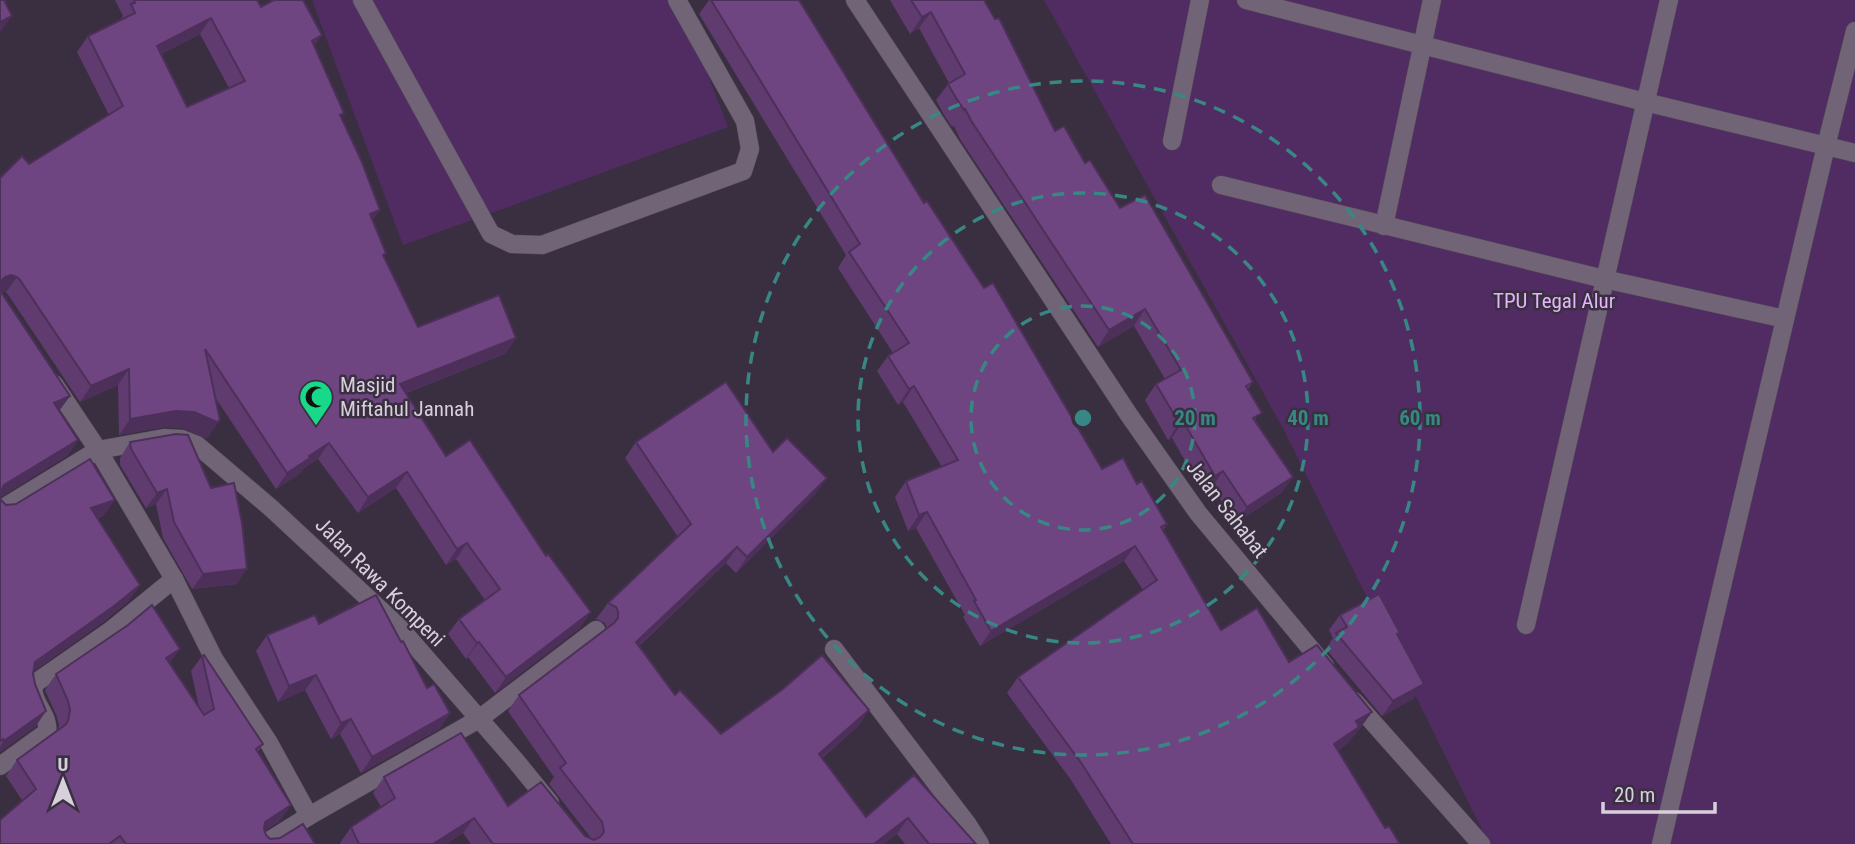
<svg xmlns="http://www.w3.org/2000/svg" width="1855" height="844" font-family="'Roboto Condensed',sans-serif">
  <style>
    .green { fill: #512c62 }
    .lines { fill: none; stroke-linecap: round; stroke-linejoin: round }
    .minor-casing { stroke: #544b59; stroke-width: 19 }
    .minor { stroke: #716477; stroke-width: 18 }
    .wall { fill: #5f3b6f; fill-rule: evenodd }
    .shaded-wall { fill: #4d305a }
    .building { fill: #6e4581; stroke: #4d305a; stroke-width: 2; fill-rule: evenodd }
    .ring { fill: none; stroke: #378884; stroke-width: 3.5; stroke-dasharray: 12 9 }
    .labels { text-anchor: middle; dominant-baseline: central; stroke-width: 5; stroke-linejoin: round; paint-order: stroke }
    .park-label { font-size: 21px; fill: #e4b5fb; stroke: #3a2f40 }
    .poi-label { font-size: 21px; fill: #d7d0db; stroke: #3a2f40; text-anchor: start }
    .street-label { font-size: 21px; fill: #d7d0db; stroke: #3a2f40 }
    .centre { fill: #378884; stroke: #3a2f40; stroke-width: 3.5 }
    .ring-label { font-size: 21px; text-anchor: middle; font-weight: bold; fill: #378884; stroke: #3a2f40; stroke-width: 5; stroke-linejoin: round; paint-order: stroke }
  </style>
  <rect width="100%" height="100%" fill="#3a2f40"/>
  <!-- green -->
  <g class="green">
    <polygon points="312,0 679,0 728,127 403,245"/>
    <polygon points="1044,0 1855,0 1855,844 1489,844 1284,430"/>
  </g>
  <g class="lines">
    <!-- minor casing -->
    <g class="minor-casing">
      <g id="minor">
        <polyline points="362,0 491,234 512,244 542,245 743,171 750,149 745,121 677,0"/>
        <polyline points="855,0 1129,415 1198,513 1325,666"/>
        <polyline points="1246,0 1645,102 1855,153"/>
        <polyline points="1172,141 1200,0"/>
        <polyline points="1221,185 1604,279 1785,319"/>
        <polyline points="1384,226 1432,0"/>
        <polyline points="54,384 98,450 174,579 214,659 269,743 309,816"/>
        <polyline points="0,510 98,450 164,438 182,439 197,445 271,508 399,627 515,760 550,803"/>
        <polyline points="1526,625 1669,0"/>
        <polyline points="834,649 968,825 980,844"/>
        <polyline points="1354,701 1481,844"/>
        <path d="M0,766L47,732C50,714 30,703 34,684L110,631L174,579"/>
        <polyline points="264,844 309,816 479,719 596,630"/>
        <polyline points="1661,844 1826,146 1855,31"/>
      </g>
    </g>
    <!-- minor -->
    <use href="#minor" class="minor"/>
  </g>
  <!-- wall -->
  <g class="wall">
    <path d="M115,0H257L261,7L322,35L314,46L341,117L384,257L418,327L516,338L505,354L406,393L446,456L580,628L495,693L468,657L466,659L448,634L459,619L485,600L456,559L446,565L396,488L358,513L318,459L304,468L299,474L276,489L215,397L209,436L206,438L183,428L165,427L119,435L118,385L80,402L9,296L6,292L1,291L70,396L59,411L78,440L67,456L0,497L1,500L6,505L104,515L98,518L129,601L103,622L34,671L36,726L0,752V178L29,164L109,115L77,52L88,36L120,20L123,16ZM200,34L229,88L187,107L161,54Z"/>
    <polygon points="709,0 799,0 924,203 1102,469 1137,484 1167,524 1163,530 1221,630 1289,662 1372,712 1361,727 1358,730 1348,743 1338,750 1385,828 1400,844 1111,844 1071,780 1007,693 1018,677 1143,590 1124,561 980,646 963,617 965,615 916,528 908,531 895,497 906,481 942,467 903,402 898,405 877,371 888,356 893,353 838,268 846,255 699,14"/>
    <polygon points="890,0 984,0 1055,131 1085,163 1253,382 1248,389 1256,421 1293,477 1281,493 1236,523 1212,487 1203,492 1172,438 1168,440 1145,400 1156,384 1165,379 1134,326 1098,347 960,139 954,126 952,127 944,115 936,100 949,83 919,28 910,34"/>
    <polygon points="188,436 237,584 192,589 163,538 156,504 146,508 120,465 120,458 130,442"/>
    <polygon points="636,442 773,452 816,493 736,573 726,563 639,646 675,695 721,734 869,710 858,726 822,758 866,817 914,775 976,844 905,844 897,834 884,844 471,844 463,833 446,844 341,844 340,843 351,827 381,807 373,793 384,777 508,806 591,838 549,784 554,777 508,711 519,695 607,629 605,623 596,619 608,603 678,537 625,458"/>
    <polygon points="1340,615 1400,633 1397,636 1413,699 1382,716 1326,649 1333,638 1329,630"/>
    <polygon points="319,624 427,688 450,713 439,729 361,773 340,734 331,739 305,690 278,702 256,651 267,635"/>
    <polygon points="202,656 263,744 258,752 280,821 264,831 266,835 270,839 315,844 0,844 22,800 6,776 17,760 58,730 59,725 57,717 45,690 56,674 170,663 199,707 191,671"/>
  </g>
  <!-- shaded-wall -->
  <g class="shaded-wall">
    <polygon points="931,12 919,28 910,34 922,17"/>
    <polygon points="12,16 1,31 0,32 0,22"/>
    <polygon points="211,18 200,34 146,61 157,46"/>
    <polygon points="322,35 311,51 312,41"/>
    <polygon points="380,210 369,225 370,214"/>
    <polygon points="11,275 17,277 6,292 0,291 0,282 5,277"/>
    <polygon points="1145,309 1134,326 1098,347 1109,330"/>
    <polygon points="516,338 505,354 389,399 400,384"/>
    <polygon points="129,369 118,385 80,402 91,386"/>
    <polygon points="914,386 903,402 898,405 909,389"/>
    <polygon points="70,396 59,411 54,403"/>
    <polygon points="176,411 194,412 220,420 209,436 206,438 183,428 165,427 119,435 130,419"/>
    <polygon points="1183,421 1172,438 1168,440 1179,423"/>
    <polygon points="78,440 67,456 0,497 0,491 4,485"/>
    <polygon points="329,443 318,459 304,468 299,474 276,489 287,473 309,456"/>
    <polygon points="1223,471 1212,487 1203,492 1215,476"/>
    <polygon points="407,472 396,488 358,513 368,497"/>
    <polygon points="1293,477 1281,493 1236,523 1247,507"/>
    <polygon points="827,478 816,493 736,573 747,557"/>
    <polygon points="167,489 156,504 146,508 157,493"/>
    <polygon points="115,500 104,515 81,523 91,508"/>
    <polygon points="927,512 916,528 908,531 919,515"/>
    <polygon points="467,543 456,559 446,565 457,549"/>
    <polygon points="1135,546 1124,561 980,646 991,631"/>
    <polygon points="737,547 726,563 625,658 636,642"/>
    <polygon points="247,569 237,584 192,589 203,574"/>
    <polygon points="140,585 129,601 103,622 24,678 35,662"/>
    <polygon points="591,612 580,628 495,693 506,677"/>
    <polygon points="479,642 468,657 466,659 477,643"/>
    <polygon points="180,649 169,664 166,658"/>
    <polygon points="316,675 305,690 278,702 289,686"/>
    <polygon points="1424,684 1413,699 1382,716 1393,701"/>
    <polygon points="869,710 858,726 808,769 819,754"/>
    <polygon points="46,711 36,726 0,752 0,747 4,741"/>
    <polygon points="1372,712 1361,727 1358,730 1348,743 1323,759 1334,744 1356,721"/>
    <polygon points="450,713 439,729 361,773 372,757"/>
    <polygon points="351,719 340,734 331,739 341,723"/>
    <polygon points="291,805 280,821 254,838 265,822"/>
    <polygon points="474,818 463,833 446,844 433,844"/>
    <polygon points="908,818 897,834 884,844 874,844"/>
  </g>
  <!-- building -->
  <g class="building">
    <polygon points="0,0 4,0 12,16 0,22"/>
    <path d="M134,0H257L261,7L274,0H303L322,35L312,41L344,113L340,115L361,160L380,210L370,214L386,253L383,255L418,327L499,295L516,338L400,384L446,456L470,440L546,556L548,554L591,612L506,677L479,642L477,643L459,619L500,589L467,543L457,549L407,472L368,497L329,443L309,456L310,458L287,473L205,349L220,420L217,422L194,412L176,411L130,419L129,369L91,386L20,280L17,277L11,275L5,277L1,281L0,285V178L22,156L29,164L123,106L88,36L135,13L131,4L135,3ZM211,18L245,81L187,107L157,46Z"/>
    <polygon points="711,0 799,0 924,203 927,201 984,288 993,283 1102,469 1123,458 1137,484 1142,481 1167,524 1161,527 1221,630 1257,608 1289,662 1317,645 1372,712 1356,721 1359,727 1334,744 1385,828 1389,826 1400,844 1133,844 1082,764 1018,677 1157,580 1135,546 991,631 974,601 976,600 927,512 919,515 906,481 958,460 914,386 909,389 888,356 909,343 849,252 860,244"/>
    <polygon points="911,0 984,0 995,19 999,18 1055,131 1064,126 1085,163 1090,160 1120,208 1145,195 1253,382 1246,386 1262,413 1253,418 1293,477 1247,507 1223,471 1215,476 1183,421 1179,423 1156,384 1181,370 1145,309 1109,330 972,122 965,109 964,110 956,98 948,84 965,74 931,12 922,17"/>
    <polygon points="0,288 1,292 70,396 54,403 78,440 4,485 0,493"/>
    <polygon points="726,382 773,452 787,438 827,478 747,557 737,547 636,642 675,695 680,690 721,734 783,689 822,655 869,710 819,754 866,817 914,775 976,844 929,844 908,818 874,844 493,844 474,818 433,844 359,844 351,827 395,798 384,777 461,733 508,806 541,782 585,836 594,840 600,837 604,832 602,822 560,768 566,763 519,695 614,623 618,618 618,612 616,607 608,603 691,524 636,442"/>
    <polygon points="176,434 189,435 188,435 211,488 234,483 242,523 247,569 203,574 174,522 167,489 157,493 131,449 130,442"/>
    <polygon points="90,459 115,500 91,508 140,585 114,606 35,662 33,674 35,684 46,711 4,741 3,739 0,741 0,496 1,500 6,505 16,504"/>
    <polygon points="1379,594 1400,633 1397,634 1424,684 1393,701 1336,633 1347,627 1340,615"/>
    <polygon points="376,595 401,642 403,641 427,688 434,684 450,713 372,757 351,719 341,723 316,675 289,686 267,635 315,615 319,624"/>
    <polygon points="152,605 180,649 166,658 204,715 214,709 202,656 204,655 263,744 256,749 291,805 265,822 264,829 266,835 270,839 280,838 303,824 315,844 126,844 120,836 109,844 0,844 0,820 36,789 17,760 65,725 68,721 70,710 68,701 56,674 128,625"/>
  </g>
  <!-- distance rings -->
  <g class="ring">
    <circle cx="1083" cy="418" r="112"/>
    <circle cx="1083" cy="418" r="225"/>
    <circle cx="1083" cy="418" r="337"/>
  </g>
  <!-- icons -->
  <defs>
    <g id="mosque-pin" transform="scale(1.75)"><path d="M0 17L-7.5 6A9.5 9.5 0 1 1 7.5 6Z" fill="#18d989" stroke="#3a2f40"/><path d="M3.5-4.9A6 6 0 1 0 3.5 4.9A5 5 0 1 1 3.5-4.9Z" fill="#111"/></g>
  </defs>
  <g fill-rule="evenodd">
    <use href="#mosque-pin" x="316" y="397"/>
  </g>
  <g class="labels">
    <!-- park labels -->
    <g class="park-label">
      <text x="1554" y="301">TPU Tegal Alur</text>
    </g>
    <!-- poi labels -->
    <g class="poi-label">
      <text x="340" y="385">Masjid<tspan x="340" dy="24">Miftahul Jannah</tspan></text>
    </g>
    <!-- street labels -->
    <g class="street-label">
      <text transform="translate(1227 509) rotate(52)">Jalan Sahabat</text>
      <text transform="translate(380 582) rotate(45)">Jalan Rawa Kompeni</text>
    </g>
  </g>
  <circle cx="1083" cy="418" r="10" class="centre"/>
  <g class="ring-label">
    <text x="1195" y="425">20 m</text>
    <text x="1308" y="425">40 m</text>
    <text x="1420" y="425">60 m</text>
  </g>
  <!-- north arrow -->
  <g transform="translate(63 781)" stroke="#3a2f40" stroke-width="5" paint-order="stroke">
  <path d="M0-5L12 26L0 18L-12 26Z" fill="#d7d0db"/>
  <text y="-10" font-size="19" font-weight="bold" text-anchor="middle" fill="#d7d0db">U</text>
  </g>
  <!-- scale -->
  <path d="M1603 802v10h112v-10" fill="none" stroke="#d7d0db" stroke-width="3.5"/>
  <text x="1614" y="802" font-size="21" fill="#d7d0db" stroke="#3a2f40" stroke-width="5" paint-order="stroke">20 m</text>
</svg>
